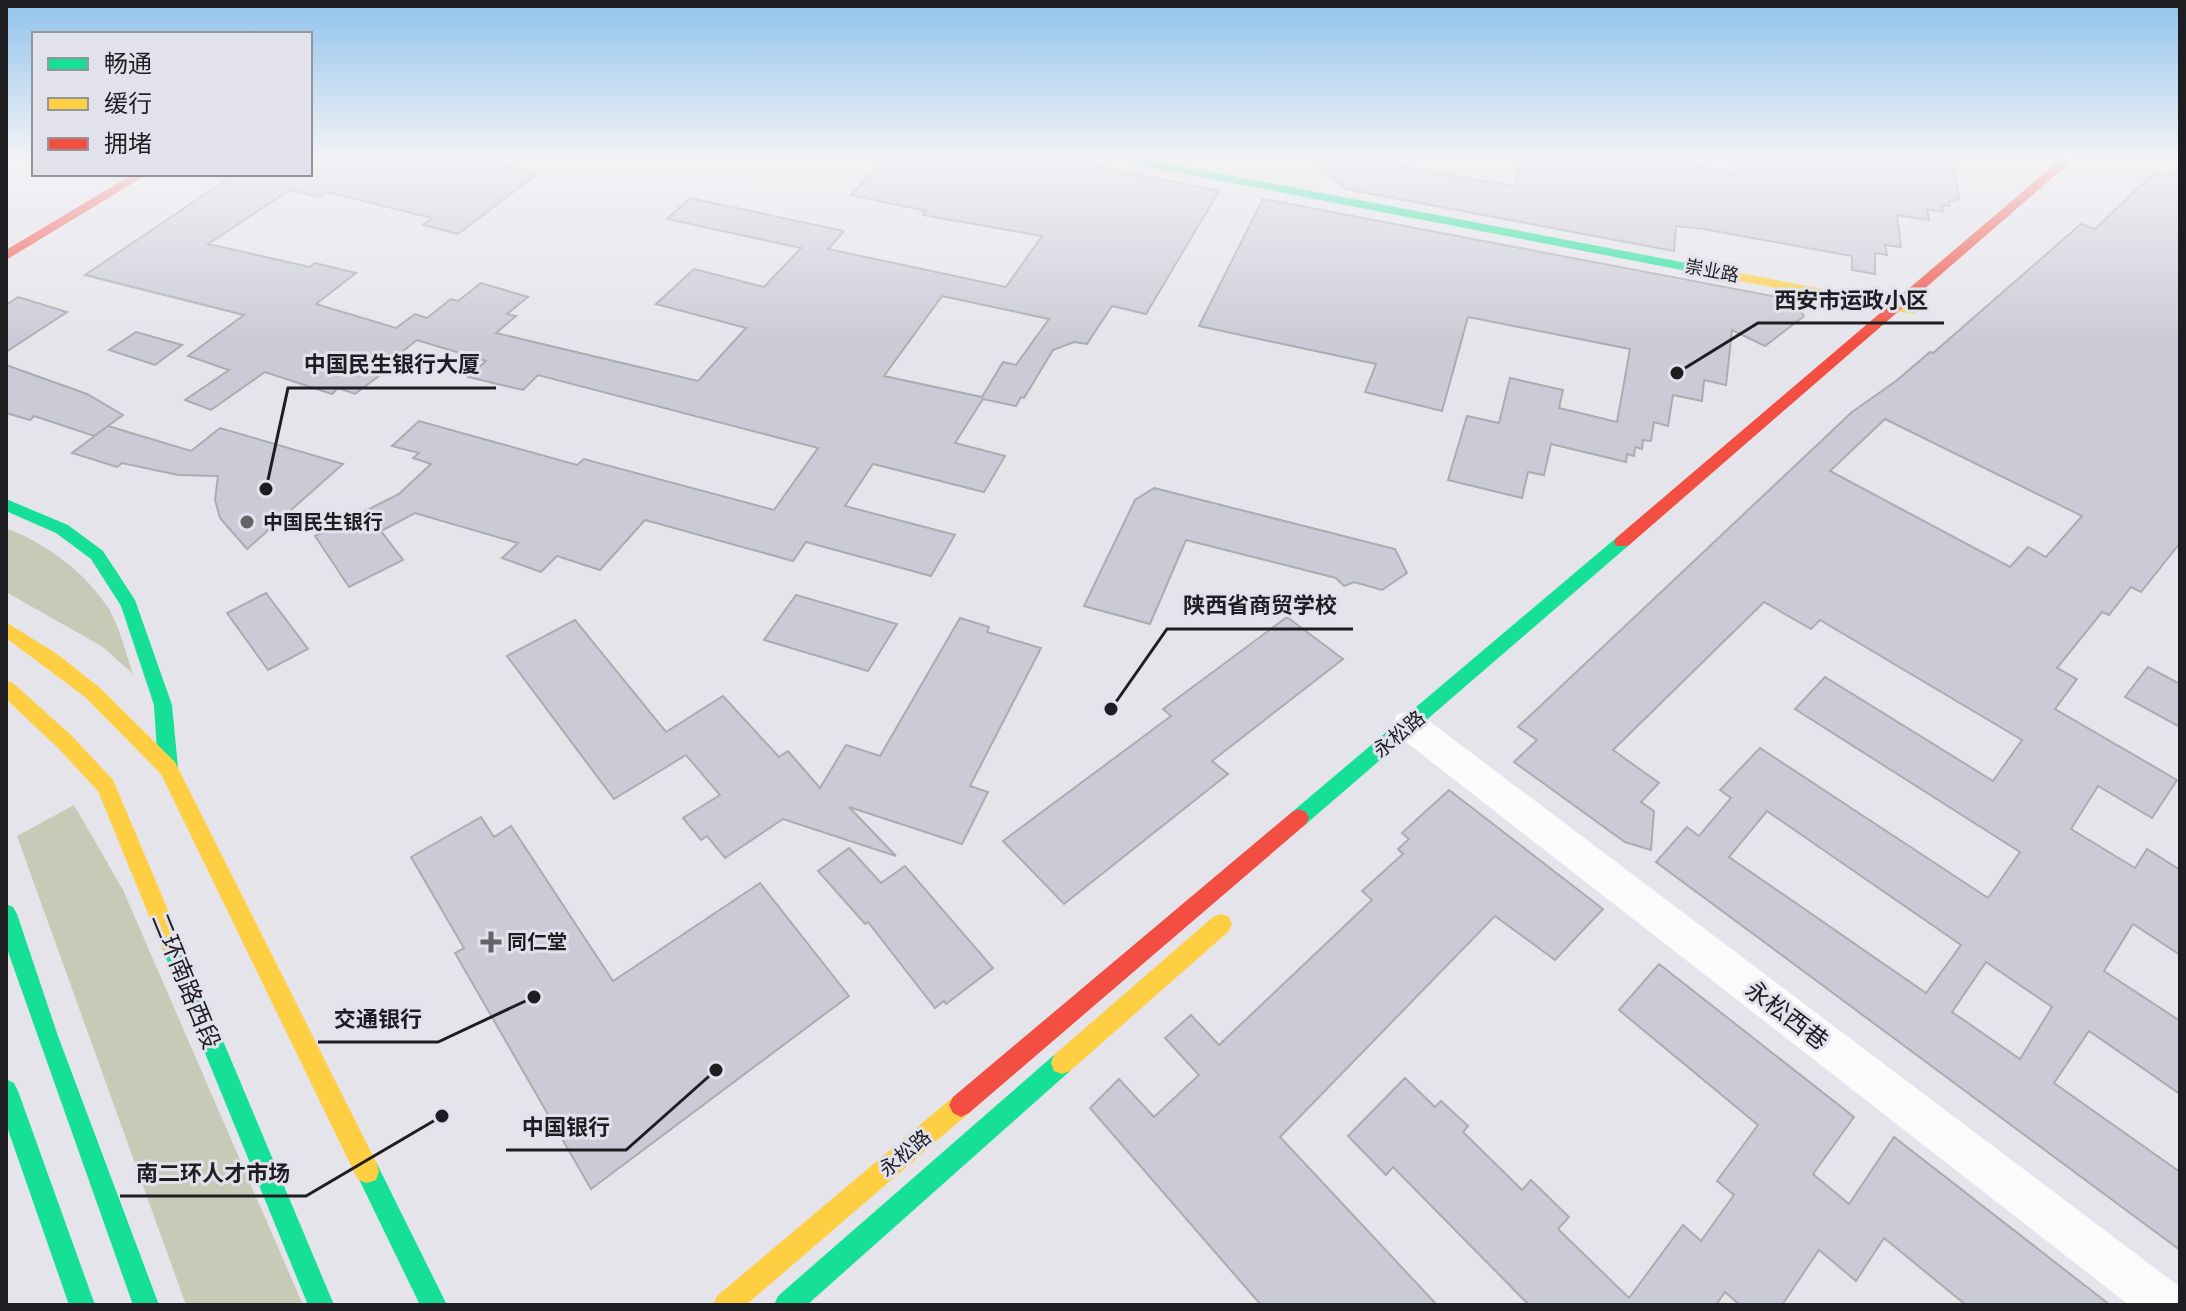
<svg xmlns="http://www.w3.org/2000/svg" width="2186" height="1311" font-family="Figtree,'Noto Sans SC',sans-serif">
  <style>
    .green { fill: #c7cab7 }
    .building { fill: #cbcbd7; stroke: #abacb0; stroke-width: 2; fill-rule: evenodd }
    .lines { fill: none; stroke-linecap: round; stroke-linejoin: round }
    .street { fill: #fbfbfc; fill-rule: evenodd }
    .fast { fill: #16e098; fill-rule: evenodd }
    .slow { fill: #ffcf43; fill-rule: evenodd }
    .jam { fill: #f24e42; fill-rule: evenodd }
    .poi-dot { fill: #636368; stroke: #e2e2ec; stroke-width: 3 }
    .labels { text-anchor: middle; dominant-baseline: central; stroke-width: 6; stroke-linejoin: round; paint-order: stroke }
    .far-street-label { font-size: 18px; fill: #1e1e22; stroke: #e2e2ec }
    .poi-label { font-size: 20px; font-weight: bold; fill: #1e1e22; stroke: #e2e2ec; text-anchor: start }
    .street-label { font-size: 20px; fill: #1e1e22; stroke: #e2e2ec }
    .near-street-label { font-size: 24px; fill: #1e1e22; stroke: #e2e2ec }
    .leader { fill: none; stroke: #1e1e22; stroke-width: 3 }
    .callout-dot { fill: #1e1e22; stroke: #e2e2ec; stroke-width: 3 }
    .callout-label { font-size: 22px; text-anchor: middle; font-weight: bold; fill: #1e1e22; stroke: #e2e2ec; stroke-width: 6; stroke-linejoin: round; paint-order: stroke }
  </style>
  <rect width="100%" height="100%" fill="#e4e4ea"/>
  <!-- green -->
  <g class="green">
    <path d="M6,528C47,544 85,572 109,609C120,628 126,654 133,674L103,647L6,592Z"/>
    <polygon points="74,805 123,890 303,1305 186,1305 17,836"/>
  </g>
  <!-- building -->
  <g class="building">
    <path d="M310,159H477L537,174L458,234L423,225L432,218L327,192L319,197L290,190L208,244L310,267L315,263L356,273L316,304L396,328L415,314L427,318L451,299L458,301L481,283L528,297L507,314L516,316L496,333L698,381L746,328L656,304L694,269L764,287L801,248L667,219L690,198L844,231L828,249L1006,287L1042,236L923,215L926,211L851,195L886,159H1062L1219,191L1146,314L1112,306L1087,344L1074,342L1053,350L1024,398L1021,397L1016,406L983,399L955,443L1005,456L984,492L873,464L845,506L955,535L931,576L806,542L793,561L645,520L600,570L557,556L541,572L502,558L518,543L415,513L381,531L403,560L349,587L315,536L399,494L431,464L413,458L419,453L392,446L419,421L577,465L584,459L774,510L818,448L538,375L523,390L468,377L486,361L417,340L374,374L379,376L355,394L338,388L332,394L265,372L211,410L185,400L229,370L188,356L244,315L85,275L235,174H310ZM942,296L1049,319L1016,365L1003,362L982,397L884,376Z"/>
    <polygon points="1310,159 1360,159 1514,186 1522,159 1657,159 1735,173 1736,159 1951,159 1959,199 1949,201 1950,206 1942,205 1943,212 1927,209 1929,220 1897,215 1901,247 1885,245 1887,255 1875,253 1875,274 1852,270 1852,256 1703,229 1676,226 1674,251 1346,189"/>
    <path d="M2180,171V543L2141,592L2131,587L2109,615L2102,612L2057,668L2077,679L2055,709L2177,780L2152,818L2098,786L2071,829L2135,868L2147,849L2180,870V955L2133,924L2104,971L2180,1021V1094L2089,1031L2054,1083L2180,1172V1250L1656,862L1687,827L1699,836L1731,798L1720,790L1760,748L1988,898L2020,852L1795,709L1825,677L1993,781L2022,740L1820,620L1811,629L1764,602L1613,750L1659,783L1641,802L1654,811L1651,850L1625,842L1514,762L1537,740L1518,727L1852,412L1896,381L1930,352L1933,353L2081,224L2095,229L2155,172L2162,175ZM1885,419L2082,516L2046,557L2028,547L2010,567L1830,471ZM1767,811L1961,945L1926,993L1729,857ZM1986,962L2052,1007L2020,1059L1952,1012Z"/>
    <polygon points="1263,199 1793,300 1804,316 1765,346 1732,330 1726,385 1704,380 1702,401 1673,395 1668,426 1654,422 1651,441 1643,440 1642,449 1635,447 1634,456 1627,454 1626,462 1551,444 1544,475 1528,472 1522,498 1448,480 1467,416 1499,423 1510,378 1563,390 1559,408 1617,422 1630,349 1468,317 1442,411 1365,392 1376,364 1199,326"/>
    <polygon points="18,297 67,312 6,352 6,305"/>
    <polygon points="136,332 182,345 155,365 109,350"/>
    <polygon points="6,365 87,394 123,415 94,436 34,416 30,420 6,413"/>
    <polygon points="108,426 191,451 220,428 343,464 247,549 220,518 215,500 218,476 178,475 122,463 117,467 72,453"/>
    <polygon points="1154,488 1395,549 1407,573 1382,590 1354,582 1344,586 1336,578 1186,540 1150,624 1084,606 1135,500"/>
    <polygon points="266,593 308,649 268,670 227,613"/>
    <polygon points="796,595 897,624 868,671 764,640"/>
    <polygon points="1287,617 1343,659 1212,761 1228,774 1064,904 1003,841 1171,716 1163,709"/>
    <polygon points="960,618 989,627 987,632 1041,648 970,786 988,792 962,844 849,807 896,856 783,819 725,858 707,836 701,840 683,818 720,795 686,755 614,799 507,656 575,620 666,732 723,696 779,757 788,751 820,788 846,745 880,756"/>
    <polygon points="2148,667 2180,684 2180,727 2125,697"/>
    <polygon points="1449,790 1603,909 1555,960 1495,916 1280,1137 1437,1305 1261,1305 1090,1108 1119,1079 1154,1117 1199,1075 1165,1038 1191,1015 1219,1045 1372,900 1362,891 1403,854 1398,849 1409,839 1402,833"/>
    <polygon points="481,817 494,837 511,826 613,981 760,883 849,996 591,1189 455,953 464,948 411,857"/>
    <polygon points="849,848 881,883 905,866 993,968 946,1004 944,1001 935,1008 868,922 865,924 818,871"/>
    <polygon points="1659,964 1854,1117 1813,1174 1849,1204 1894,1137 2110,1305 1966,1305 1884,1238 1856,1281 1819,1250 1782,1305 1740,1305 1725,1292 1716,1305 1529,1305 1393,1167 1386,1175 1348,1136 1405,1078 1435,1107 1441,1101 1468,1126 1463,1132 1522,1190 1531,1180 1569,1217 1558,1229 1629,1298 1683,1225 1701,1241 1734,1195 1717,1181 1758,1125 1619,1010"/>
  </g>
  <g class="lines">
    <!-- street -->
    <polygon class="street" points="1409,711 1421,715 2180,1287 2180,1305 2129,1305 1397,735 1392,725 1397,715"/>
    <!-- fast -->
    <g class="fast">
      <polygon points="1122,159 1145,159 1739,273 1746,277 1739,281 1128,163"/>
      <polygon points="6,499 68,525 103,551 135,600 172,705 178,768 175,774 168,776 161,774 158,768 154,705 121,606 91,559 56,533 6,511"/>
      <polygon points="1622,536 1628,538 1630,542 1628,546 1306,824 1299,827 1292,824 1289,818 1292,812 1616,538"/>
      <polygon points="6,904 13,907 17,914 58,1036 159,1305 133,1305 6,946"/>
      <polygon points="173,938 181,941 184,948 334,1305 308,1305 162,948 165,941"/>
      <polygon points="1062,1052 1070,1055 1073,1063 1070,1071 807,1305 774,1305 778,1296 1054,1055"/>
      <polygon points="6,1079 14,1083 18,1091 95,1305 69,1305 6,1124"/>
      <polygon points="367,1159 376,1162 447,1305 420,1305 355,1171 358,1162"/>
    </g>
    <!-- slow -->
    <g class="slow">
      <polygon points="1739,273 1913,306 1920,310 1913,314 1734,280 1734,274"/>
      <polygon points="6,622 57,654 99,687 175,762 376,1162 379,1171 376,1180 367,1183 358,1180 161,774 85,697 6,638"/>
      <polygon points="6,681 13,683 72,736 113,780 184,948 181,955 173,958 165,955 98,791 58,748 6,699"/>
      <polygon points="1221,914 1229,917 1232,924 1229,931 1070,1071 1062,1074 1054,1071 1051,1063 1054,1055 1213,917"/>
      <polygon points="961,1093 969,1097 973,1105 969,1113 746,1305 713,1305 717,1296 953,1097"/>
    </g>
    <!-- jam -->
    <g class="jam">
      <polygon points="2061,159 2074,159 1628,546 1616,546 1614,542 1616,538"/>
      <polygon points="133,174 148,174 6,260 6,250"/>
      <polygon points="1299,809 1306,812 1309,818 1306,824 969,1113 961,1117 953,1113 949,1105 953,1097 1292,812"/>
    </g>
  </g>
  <!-- sky -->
  <linearGradient id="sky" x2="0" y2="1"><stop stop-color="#90c3ec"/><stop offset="0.46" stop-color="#f3f3f6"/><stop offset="1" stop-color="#f3f3f6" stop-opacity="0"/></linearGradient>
  <rect width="2186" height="342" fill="url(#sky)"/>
  <!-- markers -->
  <g class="poi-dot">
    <circle cx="247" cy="522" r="8"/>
    <path d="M487 930h8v8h8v8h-8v8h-8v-8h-8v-8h8z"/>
  </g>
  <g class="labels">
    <!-- far-street labels -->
    <g class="far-street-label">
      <text transform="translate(1712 271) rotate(11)">崇业路</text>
    </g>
    <!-- poi labels -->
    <g class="poi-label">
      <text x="263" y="522">中国民生银行</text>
      <text x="507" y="942">同仁堂</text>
    </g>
    <!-- street labels -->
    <g class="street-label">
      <text transform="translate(1399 734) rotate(-40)">永松路</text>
      <text transform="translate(905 1153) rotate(-40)">永松路</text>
    </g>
    <!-- near-street labels -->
    <g class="near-street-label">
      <text transform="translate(186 981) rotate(68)">二环南路西段</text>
      <text transform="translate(1787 1015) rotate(37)">永松西巷</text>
    </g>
  </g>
  <!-- callouts -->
  <path class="leader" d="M1677 373L1758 323H1944M266 489L288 388H496M1111 709L1167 629H1353M534 997L438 1042H318M716 1070L626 1150H506M442 1116L306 1196H120"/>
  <g class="callout-dot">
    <circle cx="1677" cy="373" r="8"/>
    <circle cx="266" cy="489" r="8"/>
    <circle cx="1111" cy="709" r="8"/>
    <circle cx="534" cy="997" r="8"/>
    <circle cx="716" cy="1070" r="8"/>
    <circle cx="442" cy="1116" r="8"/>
  </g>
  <g class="callout-label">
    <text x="1851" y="308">西安市运政小区</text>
    <text x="392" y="372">中国民生银行大厦</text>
    <text x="1260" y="613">陕西省商贸学校</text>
    <text x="378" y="1027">交通银行</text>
    <text x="566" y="1135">中国银行</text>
    <text x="213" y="1181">南二环人才市场</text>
  </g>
  <!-- border -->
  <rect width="2186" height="1311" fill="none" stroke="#1e1e22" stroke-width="16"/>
  <!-- legend -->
  <rect x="32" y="32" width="280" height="144" fill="#e2e2ec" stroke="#94949b" stroke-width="2"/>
  <rect x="48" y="58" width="40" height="12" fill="#16e098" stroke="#94949b" stroke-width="2"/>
  <text x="104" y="72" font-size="24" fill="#1e1e22">畅通</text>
  <rect x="48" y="98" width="40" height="12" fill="#ffcf43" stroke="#94949b" stroke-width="2"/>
  <text x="104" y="112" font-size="24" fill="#1e1e22">缓行</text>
  <rect x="48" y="138" width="40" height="12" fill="#f24e42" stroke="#94949b" stroke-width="2"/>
  <text x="104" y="152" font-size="24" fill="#1e1e22">拥堵</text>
</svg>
